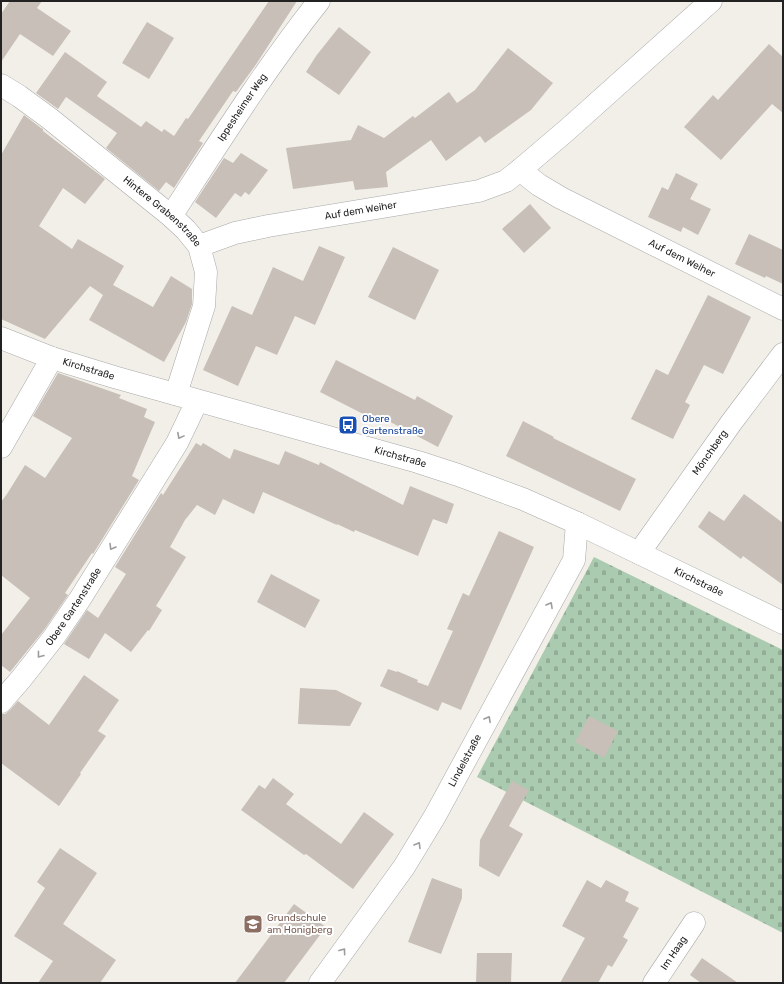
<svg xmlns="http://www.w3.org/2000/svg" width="784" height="984" font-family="Rubik,sans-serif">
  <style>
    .cemetery { fill: url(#cemetery-stones) }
    .building { fill: #c7bfb8 }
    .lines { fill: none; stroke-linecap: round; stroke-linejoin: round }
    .minor-casing { stroke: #a9a9a9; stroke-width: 23 }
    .tertiary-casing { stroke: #a9a9a9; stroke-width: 23 }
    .minor { stroke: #fff; stroke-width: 22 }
    .tertiary { stroke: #fff; stroke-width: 22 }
    .oneway { stroke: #9c9c9c }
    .labels { text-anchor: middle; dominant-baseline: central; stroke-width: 4; stroke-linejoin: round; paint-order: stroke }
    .street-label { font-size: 10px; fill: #222; stroke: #fff }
    .transit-label { font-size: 10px; fill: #164399; stroke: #fff; text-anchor: start }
    .education-label { font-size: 10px; fill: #785e54; stroke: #fff; text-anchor: start }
  </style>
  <defs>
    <pattern id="cemetery-stones" width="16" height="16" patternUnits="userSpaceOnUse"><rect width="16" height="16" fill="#aacbaf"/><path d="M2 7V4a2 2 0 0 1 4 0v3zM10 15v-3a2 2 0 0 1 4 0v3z" fill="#92ae96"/></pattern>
  </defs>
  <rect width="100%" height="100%" fill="#f2efe9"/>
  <!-- cemetery -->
  <polygon class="cemetery" points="594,557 783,650 783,933 477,777"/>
  <!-- building -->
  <g class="building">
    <polygon points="10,1 42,1 37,8 71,31 53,56 20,34 1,62 1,14"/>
    <polygon points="269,1 297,1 257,63 236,92 233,91 199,141 203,143 174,188 166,182 159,191 106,148 117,133 66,97 58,109 36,93 65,52 107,82 97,96 141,127 146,121 162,132 164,129 174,136 186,118 188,119"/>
    <polygon points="147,22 174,38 149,79 122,63"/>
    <polygon points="339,27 371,52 339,95 306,72 316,56"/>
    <polygon points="769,44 783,57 783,113 772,104 721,160 684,127 713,95 718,100"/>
    <polygon points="508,48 553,83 531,110 485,143 480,136 446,161 431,140 386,172 388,187 355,190 353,181 293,189 286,148 351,140 358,125 384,138 413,116 415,118 449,92 457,103 475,90"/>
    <polygon points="24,115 41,128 43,129 43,131 105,179 85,204 63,188 39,226 72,249 78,239 124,266 113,285 153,307 171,276 192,289 192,304 186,322 164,362 89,320 103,295 90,286 45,339 1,319 1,155"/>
    <polygon points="241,153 268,170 249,195 245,192 241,197 235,193 216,218 195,202 224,158 233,163"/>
    <polygon points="676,173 698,184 690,199 711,209 698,235 683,227 681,232 648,217 662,187 668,190"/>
    <polygon points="530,204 551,228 524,253 502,229"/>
    <polygon points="749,234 783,250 783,284 766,276 765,278 735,264"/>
    <polygon points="319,246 345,257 315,325 295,316 277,355 256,346 238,386 203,370 232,306 252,315 273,267 303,281"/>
    <polygon points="393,247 439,270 415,320 368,297"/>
    <polygon points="708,295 751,317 723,374 704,365 685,402 690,405 673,439 631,419 656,369 668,375"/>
    <polygon points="336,360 415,400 417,396 453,416 438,447 377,415 375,420 320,392"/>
    <polygon points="58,373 121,395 119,398 147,409 144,417 155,422 132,476 139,480 93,554 92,553 65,593 68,595 44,630 10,672 1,665 1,635 30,598 1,575 1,502 7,494 25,465 45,478 72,438 33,416"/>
    <polygon points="523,421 554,437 553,438 636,479 620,511 506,456"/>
    <polygon points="196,443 201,446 203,443 230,459 234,449 279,465 285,451 319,465 320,462 403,505 410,486 454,504 447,524 433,519 418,556 355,530 354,532 337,524 337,525 263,492 254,514 223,499 215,515 197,505 185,520 170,547 186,557 156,606 162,610 149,631 148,630 131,652 105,633 89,659 64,644 87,610 98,618 126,574 115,567 161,493 163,495"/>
    <polygon points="744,494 783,523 783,585 743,556 741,559 698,527 709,511 724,521"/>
    <polygon points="499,531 534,547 461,710 442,702 438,711 380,686 388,669 397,672 397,671 418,680 417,682 428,686 453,631 447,629 463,593 469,596"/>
    <polygon points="271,574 320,600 305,628 257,602"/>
    <polygon points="84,675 119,700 98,731 106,736 80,773 81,774 59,806 1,763 1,714 5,714 10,710 18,701 49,725"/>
    <polygon points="300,688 336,690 362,703 350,726 298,724"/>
    <polygon points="589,716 618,731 604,758 575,742"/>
    <polygon points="273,778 294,794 286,804 341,844 364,812 394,834 353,889 306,854 304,855 241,810 259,785 265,789"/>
    <polygon points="512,781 529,790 509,826 523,834 499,877 479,866 480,840"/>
    <polygon points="60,848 97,873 63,924 116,960 100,983 38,983 53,961 14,936 45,888 37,882"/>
    <polygon points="432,878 462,889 462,898 441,954 408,942"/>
    <polygon points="587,880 601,888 606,880 629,892 625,901 639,908 623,937 628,940 612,967 608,965 598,983 560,983 585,938 562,926"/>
    <polygon points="294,904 326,927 284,983 235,983"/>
    <polygon points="477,953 512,953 511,983 476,983"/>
    <polygon points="702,958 738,983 701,983 690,975"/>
  </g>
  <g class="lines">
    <!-- minor casing -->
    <g class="minor-casing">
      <g id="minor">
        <path id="s1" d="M1,85L19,96L49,118L171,216L186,230L199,246L206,272L204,306L176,394"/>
        <path id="s2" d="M520,170L539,185L561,198L783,309"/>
        <path id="s3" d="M171,216C218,144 265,69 319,1"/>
        <path id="s4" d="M199,246L235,233L268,226L479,191L506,181L520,170L567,130L711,1"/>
        <polyline points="1,447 52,358"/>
        <path id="s5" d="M639,553L731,423L783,354"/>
        <path id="s6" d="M1,702L21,679L54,637L80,599L177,443L189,418L197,401"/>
        <path id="s7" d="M320,983L404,867L435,816L574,560L577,523"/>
        <path id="s8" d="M654,983L694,923"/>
      </g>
    </g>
    <!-- tertiary casing -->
    <g class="tertiary-casing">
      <g id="tertiary">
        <path id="s9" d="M1,338L52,358L114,377L418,462L458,475L523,499L577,523L783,623"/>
      </g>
    </g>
    <!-- minor -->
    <use href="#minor" class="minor"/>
    <!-- tertiary -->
    <use href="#tertiary" class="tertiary"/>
  </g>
  <!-- one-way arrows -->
  <defs><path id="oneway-chevron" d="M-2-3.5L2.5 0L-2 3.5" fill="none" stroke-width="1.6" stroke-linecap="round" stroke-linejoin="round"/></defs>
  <g class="oneway">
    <use href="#oneway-chevron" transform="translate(180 436) rotate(118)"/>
    <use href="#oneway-chevron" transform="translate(112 547) rotate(121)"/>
    <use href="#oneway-chevron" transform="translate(550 605) rotate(-61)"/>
    <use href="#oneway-chevron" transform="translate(40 655) rotate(128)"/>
    <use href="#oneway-chevron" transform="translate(488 719) rotate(-61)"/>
    <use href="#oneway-chevron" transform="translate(418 845) rotate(-59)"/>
    <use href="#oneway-chevron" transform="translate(343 951) rotate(-54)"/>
  </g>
  <!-- icons -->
  <defs>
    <g id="bus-square" transform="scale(1)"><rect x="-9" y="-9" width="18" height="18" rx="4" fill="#1a4fb4" stroke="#fff"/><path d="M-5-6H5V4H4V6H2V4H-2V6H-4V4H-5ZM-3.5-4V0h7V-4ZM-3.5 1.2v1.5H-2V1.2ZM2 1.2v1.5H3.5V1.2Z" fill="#fff"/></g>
    <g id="school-square" transform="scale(1)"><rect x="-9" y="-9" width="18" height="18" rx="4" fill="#8d6e63" stroke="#fff"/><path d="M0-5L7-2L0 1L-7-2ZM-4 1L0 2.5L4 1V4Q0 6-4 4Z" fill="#fff"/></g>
  </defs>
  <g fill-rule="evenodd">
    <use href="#bus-square" x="348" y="425"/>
    <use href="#school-square" x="253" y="924"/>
  </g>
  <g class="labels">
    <!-- street labels -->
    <g class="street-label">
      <text stroke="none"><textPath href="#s3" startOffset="130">Ippesheimer Weg</textPath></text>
      <text stroke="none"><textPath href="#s4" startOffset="166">Auf dem Weiher</textPath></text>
      <text stroke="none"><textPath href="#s1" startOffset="205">Hintere Grabenstraße</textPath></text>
      <text stroke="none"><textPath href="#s2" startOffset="185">Auf dem Weiher</textPath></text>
      <text stroke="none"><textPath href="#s9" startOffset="93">Kirchstraße</textPath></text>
      <text stroke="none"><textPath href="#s5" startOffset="123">Mönchberg</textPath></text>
      <text stroke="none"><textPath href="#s9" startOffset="417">Kirchstraße</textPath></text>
      <text stroke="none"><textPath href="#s9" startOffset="741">Kirchstraße</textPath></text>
      <text stroke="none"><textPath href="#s6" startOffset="120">Obere Gartenstraße</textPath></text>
      <text stroke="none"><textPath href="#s7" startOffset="266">Lindelstraße</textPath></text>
      <text stroke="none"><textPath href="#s8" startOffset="36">Im Haag</textPath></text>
    </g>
    <!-- transit labels -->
    <g class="transit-label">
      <text x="362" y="419">Obere<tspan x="362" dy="12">Gartenstraße</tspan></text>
    </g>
    <!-- education labels -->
    <g class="education-label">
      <text x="267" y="918">Grundschule<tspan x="267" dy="12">am Honigberg</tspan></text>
    </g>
  </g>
  <!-- border -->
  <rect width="784" height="984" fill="none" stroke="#222222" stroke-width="4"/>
</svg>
